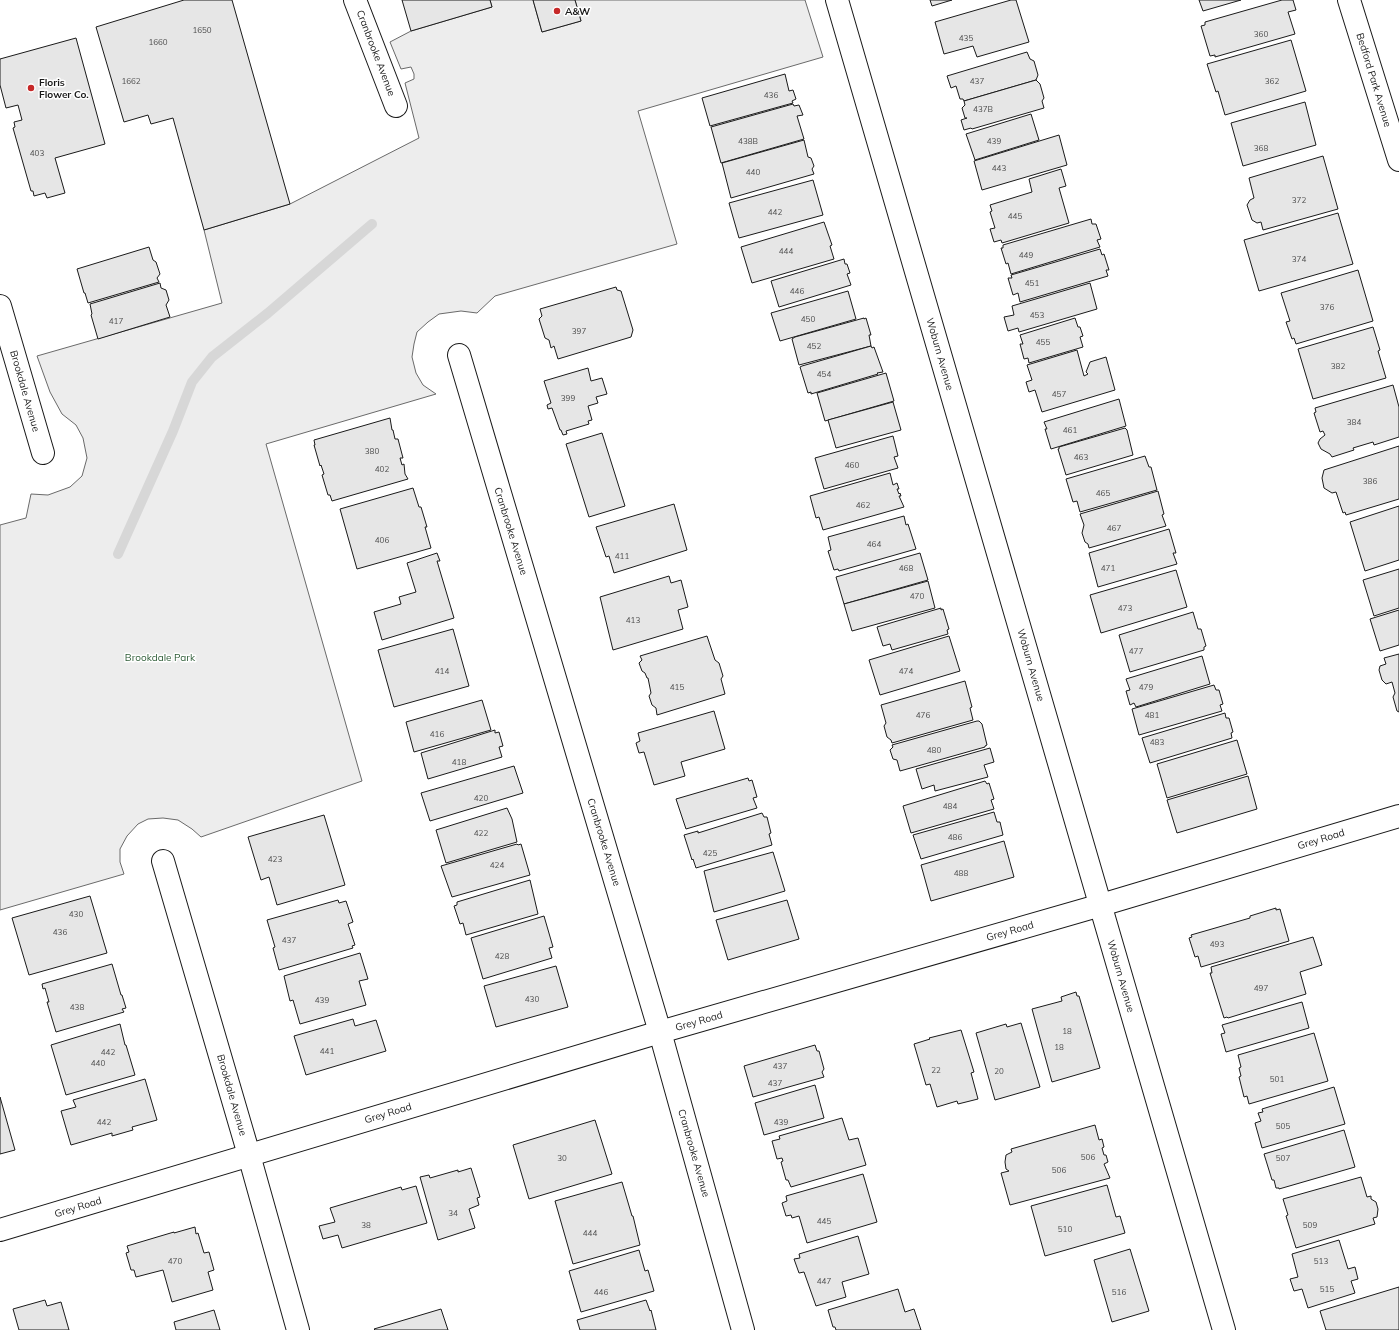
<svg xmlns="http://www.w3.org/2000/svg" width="1399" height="1330" font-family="Mulish,sans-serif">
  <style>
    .built { fill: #ededed; stroke: #6a6a6a }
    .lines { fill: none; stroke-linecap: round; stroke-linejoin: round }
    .stream { stroke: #d7d7d7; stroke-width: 10 }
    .building { fill: #e6e6e6; stroke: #1a1a1a }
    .street-casing { stroke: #1a1a1a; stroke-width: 24 }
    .street { stroke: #fff; stroke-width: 22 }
    .poi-dot { fill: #c62828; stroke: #fff; stroke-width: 1.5 }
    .labels { text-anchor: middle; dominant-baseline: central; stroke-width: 3; stroke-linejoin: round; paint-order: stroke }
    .number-label { font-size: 8px; fill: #4d4d4d }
    .poi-label { font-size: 10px; font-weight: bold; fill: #1a1a1a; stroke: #fff; text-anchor: start }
    .street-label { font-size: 10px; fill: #1a1a1a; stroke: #fff }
    .park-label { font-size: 10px; fill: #2b5a34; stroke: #fff }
  </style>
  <rect width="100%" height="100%" fill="#fff"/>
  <!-- built -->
  <polygon class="built" points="490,0 533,0 542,32 581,21 575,0 805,0 823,57 638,111 677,244 495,296 477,313 461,311 439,314 428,322 417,332 414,344 412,357 416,373 423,385 436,394 266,444 362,781 201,837 192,829 178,820 163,818 148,819 138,824 127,836 120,849 120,862 124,874 0,910 0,525 26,518 31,494 48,495 70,487 82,476 87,458 83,438 76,425 62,414 50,392 37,356 222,303 204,230 290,204 419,138 405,83 414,79 414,74 411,67 401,69 390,42 411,31 492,7"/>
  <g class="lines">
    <!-- stream -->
    <polyline class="stream" points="118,554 173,431 192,382 212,357 268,313 372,224"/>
  </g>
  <!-- building -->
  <g class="building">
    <polygon points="184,0 232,0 290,204 204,230 173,118 151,124 148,115 124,122 96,27"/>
    <polygon points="402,0 490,0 492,7 411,31"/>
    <polygon points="533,0 575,0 581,21 542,32"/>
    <polygon points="930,0 952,0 932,6"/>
    <polygon points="1011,0 1016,0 1029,42 977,57 973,46 944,54 935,22"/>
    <polygon points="1199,0 1241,0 1203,11"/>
    <polygon points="1282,0 1293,0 1296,10 1288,12 1295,34 1215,57 1215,55 1210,56 1201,26 1205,25 1205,22"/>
    <polygon points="76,38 105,144 55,158 65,193 47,198 45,193 34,196 33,191 31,191 13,128 15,127 14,122 22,120 18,105 6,108 0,85 0,59"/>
    <polygon points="1291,40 1306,91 1225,115 1218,91 1216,92 1207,64"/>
    <polygon points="1027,52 1030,59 1034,61 1038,75 1036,80 964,101 963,99 960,99 956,86 951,88 947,76"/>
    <polygon points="785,74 789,91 793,90 796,99 792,101 793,103 710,126 702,98"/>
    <polygon points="1036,80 1040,84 1044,98 1042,101 1044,108 972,129 971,128 964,130 961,120 967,118 965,118 962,108 965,105 964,101"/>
    <polygon points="1305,102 1316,145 1243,166 1231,123"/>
    <polygon points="793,104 794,106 799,105 803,115 797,116 804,139 721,163 711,127"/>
    <polygon points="1031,114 1039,140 975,160 966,134"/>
    <polygon points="1059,135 1067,165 982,190 974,161"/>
    <polygon points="804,140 808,157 811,158 814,166 812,169 814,174 731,198 722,163"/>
    <polygon points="1323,156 1338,209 1263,230 1261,222 1257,223 1252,220 1247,205 1250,200 1254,198 1249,178"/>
    <polygon points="1061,169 1066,186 1059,188 1069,223 1002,243 1001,240 994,242 990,229 995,228 990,212 992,211 990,205 1032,192 1029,179"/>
    <polygon points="813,180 823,215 739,238 729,203"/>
    <polygon points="1338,213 1353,264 1259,291 1244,240"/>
    <polygon points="1091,219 1092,224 1096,224 1101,239 1097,240 1100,247 1011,274 1008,263 1006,264 1001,248 1003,248 1003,245"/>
    <polygon points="824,222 832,245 830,246 834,259 752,283 741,247"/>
    <polygon points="149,247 153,260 156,262 160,274 157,278 159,282 88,303 85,293 84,293 77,269"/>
    <polygon points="1100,249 1102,255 1104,254 1109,270 1106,270 1108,276 1020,302 1018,293 1013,295 1008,278 1012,278 1011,275"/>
    <polygon points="844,259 845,264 847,264 850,273 847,274 851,285 779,307 771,281"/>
    <polygon points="1358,270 1373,321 1296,344 1294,338 1292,339 1286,322 1290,321 1281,293"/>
    <polygon points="160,283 161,288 166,290 169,300 166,305 170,317 98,339 91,315 92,314 90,304"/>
    <polygon points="1090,283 1097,309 1019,332 1018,328 1008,331 1004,317 1014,315 1012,306"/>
    <polygon points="616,287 617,290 621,291 633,330 631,337 558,359 554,346 551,348 549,340 545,338 539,319 542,316 540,309"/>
    <polygon points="848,291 856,319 780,341 771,313"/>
    <polygon points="864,318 864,319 866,318 871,335 869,335 871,346 799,365 792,339 795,337"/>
    <polygon points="1075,318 1078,327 1080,327 1083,336 1080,337 1083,347 1029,363 1028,358 1024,359 1020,344 1023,344 1020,335"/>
    <polygon points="1373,327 1380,350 1378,351 1386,378 1313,399 1298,349"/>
    <polygon points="871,346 872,348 874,347 883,372 877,373 878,374 811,394 811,392 808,393 800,367 802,366"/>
    <polygon points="1077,350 1084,376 1088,374 1086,372 1090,362 1106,357 1115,390 1042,412 1035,390 1029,392 1026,382 1032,380 1027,365"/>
    <polygon points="588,368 591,381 602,378 607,394 596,397 598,403 588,406 592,420 588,421 589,424 566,431 567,434 563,435 561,430 560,430 552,408 548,409 547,405 551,403 544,381"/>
    <polygon points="886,373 894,401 825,421 817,393"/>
    <polygon points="1393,385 1399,407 1399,437 1374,445 1373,442 1353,448 1354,450 1332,457 1330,454 1321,449 1318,443 1320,439 1325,435 1323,431 1320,432 1314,413 1316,412 1315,408"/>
    <polygon points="1119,399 1126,426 1051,449 1045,429 1047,429 1044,422"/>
    <polygon points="893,402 901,430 836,448 828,420"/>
    <polygon points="390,418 392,430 393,430 395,439 398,439 403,458 400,458 402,465 404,464 405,474 408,479 332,501 330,495 328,495 322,475 324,474 321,465 320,466 314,445 315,445 314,440"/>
    <polygon points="1125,428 1127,430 1133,455 1066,475 1058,449 1059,449 1059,447"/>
    <polygon points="602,433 625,506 589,517 566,444"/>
    <polygon points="893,436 898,456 894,457 898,468 824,489 815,458"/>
    <polygon points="1399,446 1399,499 1346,515 1345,512 1343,513 1336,492 1332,493 1324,488 1322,478 1324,470"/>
    <polygon points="1145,456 1149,467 1151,467 1157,490 1080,512 1077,501 1073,502 1066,479"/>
    <polygon points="890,473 893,485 897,483 899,489 897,489 899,494 900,493 901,496 899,496 904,507 823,530 819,517 816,518 810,496"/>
    <polygon points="413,488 419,507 421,507 427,527 425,527 431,548 357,569 340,509"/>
    <polygon points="1158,491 1164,514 1162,515 1166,526 1089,548 1088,544 1085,542 1082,533 1084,525 1080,514"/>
    <polygon points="674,504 687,550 614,573 609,556 606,557 596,527"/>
    <polygon points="1399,506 1399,560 1365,571 1350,522"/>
    <polygon points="904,516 906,525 908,524 916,549 839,571 838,569 834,570 828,551 831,550 828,537"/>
    <polygon points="1169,529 1176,553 1173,553 1177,564 1098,587 1089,553"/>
    <polygon points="437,553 440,561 437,561 454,618 382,640 374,612 401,604 399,597 416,592 407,563"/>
    <polygon points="920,553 928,580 844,604 836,577"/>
    <polygon points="1399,569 1399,608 1374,616 1363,580"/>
    <polygon points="1176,570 1187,607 1101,633 1090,595"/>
    <polygon points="669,576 671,583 681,580 688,607 678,610 683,629 613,650 600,597"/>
    <polygon points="928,581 935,608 852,631 844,604"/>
    <polygon points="941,608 941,610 943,609 949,629 947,630 948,634 892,650 890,644 883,646 877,627"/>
    <polygon points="1399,610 1399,645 1380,651 1370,619"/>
    <polygon points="1193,612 1198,629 1201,629 1206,646 1204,647 1204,650 1130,672 1119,635"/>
    <polygon points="453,629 469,686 394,707 378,650"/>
    <polygon points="707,636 715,660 719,663 723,676 721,679 725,694 657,715 656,708 652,705 649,696 651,693 648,678 647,678 645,673 642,671 639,663 642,660 640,656"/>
    <polygon points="949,636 960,671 880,695 869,660"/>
    <polygon points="1399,654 1399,712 1397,711 1393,697 1395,693 1392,682 1386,684 1382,680 1379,670 1380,666 1386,664 1384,658"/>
    <polygon points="1202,656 1210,684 1136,707 1134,703 1130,705 1126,691 1130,690 1126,679"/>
    <polygon points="965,681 972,707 970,708 973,720 892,743 891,740 887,737 884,726 886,723 881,705"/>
    <polygon points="1214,685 1216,690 1219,690 1223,704 1220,705 1222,711 1139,735 1132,709"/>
    <polygon points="482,700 491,730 414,752 406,722"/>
    <polygon points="714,711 725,749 681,762 685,776 654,785 644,752 639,753 636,743 640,741 638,733"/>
    <polygon points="1225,713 1226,718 1229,718 1233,732 1231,733 1232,738 1150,763 1142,738"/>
    <polygon points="977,721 979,721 982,724 987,745 985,746 985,747 900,771 897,760 893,759 890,750 893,747 892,745"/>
    <polygon points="495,730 495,733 499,732 503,746 499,747 502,757 428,779 421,753"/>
    <polygon points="1237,740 1247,774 1167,798 1157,764"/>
    <polygon points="990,748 994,762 984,765 988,777 935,791 934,785 922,789 916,769"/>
    <polygon points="514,766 523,793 430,821 421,793"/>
    <polygon points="1248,776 1257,809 1177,833 1167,800"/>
    <polygon points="748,778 749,781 752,780 757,797 753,798 757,808 686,829 676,799"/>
    <polygon points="985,781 987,784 989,783 994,799 991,800 994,809 911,833 903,806"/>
    <polygon points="507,808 512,819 517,842 446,863 436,830"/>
    <polygon points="994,812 997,822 1000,822 1003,835 921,859 913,835"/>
    <polygon points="762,813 764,817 767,817 771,833 769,834 772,845 696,868 693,859 692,860 684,835 698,831 698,833"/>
    <polygon points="324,815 345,885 277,905 269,877 261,880 248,837"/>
    <polygon points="1004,841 1014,877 931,901 921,865"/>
    <polygon points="517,844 518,845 521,844 530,875 452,897 441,866"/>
    <polygon points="773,852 785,891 714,912 704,871"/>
    <polygon points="530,880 538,914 466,935 463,923 460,924 454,906 457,905 457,902"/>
    <polygon points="90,896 107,953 29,975 12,918"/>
    <polygon points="338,900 339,903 346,901 353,922 348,924 355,945 352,946 353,948 279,970 273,948 275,947 267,920"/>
    <polygon points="787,900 799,939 728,960 716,920"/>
    <polygon points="1276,908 1276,910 1280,909 1289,941 1201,967 1198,956 1195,957 1189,938 1192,937 1191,935 1250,918 1250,916"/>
    <polygon points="544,916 553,947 549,948 552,958 483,979 471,938"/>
    <polygon points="1313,937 1322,965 1300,972 1306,994 1228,1018 1227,1017 1224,1018 1210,973 1212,973 1211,967"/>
    <polygon points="360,953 368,979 359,981 366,1005 300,1024 293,1000 290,1001 284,976"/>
    <polygon points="112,964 121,995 122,995 126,1008 122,1009 124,1012 56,1032 47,1002 49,1002 45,988 43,989 42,984"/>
    <polygon points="556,966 568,1007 496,1027 484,986"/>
    <polygon points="1076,992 1077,996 1079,996 1100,1068 1052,1082 1032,1009 1062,1001 1061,997"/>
    <polygon points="1302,1002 1309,1028 1226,1052 1221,1034 1225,1033 1222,1025"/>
    <polygon points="353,1019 355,1026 376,1020 386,1051 306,1075 294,1036"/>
    <polygon points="1021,1023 1040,1087 995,1100 976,1033 1006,1024 1007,1027"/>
    <polygon points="120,1024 125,1045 126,1045 135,1075 66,1095 51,1045"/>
    <polygon points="961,1030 974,1072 971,1073 978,1099 958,1104 957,1101 937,1107 930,1084 926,1085 914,1044 930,1039 929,1038"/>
    <polygon points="1314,1033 1328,1081 1249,1104 1247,1096 1244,1097 1239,1077 1241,1076 1239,1068 1241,1067 1238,1055"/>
    <polygon points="815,1045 817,1051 819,1051 824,1069 822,1072 824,1077 753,1097 744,1066"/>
    <polygon points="145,1079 157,1120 132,1127 133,1130 112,1136 112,1133 71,1145 61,1111 76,1107 73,1100"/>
    <polygon points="815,1085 824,1118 764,1135 755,1103"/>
    <polygon points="1334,1087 1345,1124 1262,1148 1255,1123 1261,1121 1258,1113 1263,1112 1262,1109"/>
    <polygon points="0,1097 15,1150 0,1154"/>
    <polygon points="842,1118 849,1140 858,1138 866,1165 791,1187 788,1180 786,1180 781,1162 783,1161 782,1158 777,1159 772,1141 780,1139 779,1136"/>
    <polygon points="595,1120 612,1174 529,1199 513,1145"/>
    <polygon points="1095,1125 1099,1140 1102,1139 1104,1147 1102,1148 1104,1155 1106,1155 1108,1162 1104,1164 1110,1178 1010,1205 1001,1173 1009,1171 1006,1169 1005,1162 1006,1155 1012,1152 1011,1149"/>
    <polygon points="1344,1130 1355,1167 1279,1189 1279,1188 1276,1188 1274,1180 1272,1180 1264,1154"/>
    <polygon points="471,1168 480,1197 477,1198 479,1205 469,1209 475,1228 438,1240 420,1177 429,1175 430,1178 458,1170 458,1172"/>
    <polygon points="863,1174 877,1222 807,1243 799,1216 792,1218 791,1215 786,1216 782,1203 787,1201 786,1196"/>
    <polygon points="1361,1177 1367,1197 1371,1196 1371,1199 1376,1202 1378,1209 1377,1217 1373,1218 1375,1224 1296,1248 1286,1216 1288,1215 1283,1199"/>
    <polygon points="622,1182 632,1216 633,1216 640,1245 573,1264 555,1201"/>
    <polygon points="1107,1185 1116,1217 1120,1216 1125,1233 1045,1256 1031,1206"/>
    <polygon points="416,1186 427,1223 342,1248 338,1235 323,1239 319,1226 335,1222 330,1208 401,1187 402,1190"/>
    <polygon points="195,1227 196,1234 198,1233 204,1253 209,1252 214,1270 208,1272 213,1290 172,1302 163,1270 136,1277 134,1270 131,1270 126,1253 129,1252 127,1246 174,1232 174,1233"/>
    <polygon points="858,1236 869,1274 842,1282 846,1297 816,1306 804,1272 799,1273 794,1259 800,1258 799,1254"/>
    <polygon points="1339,1240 1348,1269 1355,1267 1358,1279 1351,1281 1355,1293 1308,1308 1302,1289 1294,1291 1290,1279 1298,1277 1292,1254"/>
    <polygon points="1130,1249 1149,1311 1112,1322 1094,1260"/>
    <polygon points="639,1250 645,1271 648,1270 654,1291 581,1312 569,1271"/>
    <polygon points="1399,1287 1399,1330 1326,1330 1320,1311"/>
    <polygon points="898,1289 905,1312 914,1309 921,1330 836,1330 835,1327 833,1327 828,1310"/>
    <polygon points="45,1300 47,1306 61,1302 69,1330 19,1330 13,1309"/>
    <polygon points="646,1300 650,1311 651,1310 656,1330 580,1330 577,1320"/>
    <polygon points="441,1309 448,1330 375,1330 374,1329"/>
    <polygon points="214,1310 220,1330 176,1330 174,1322"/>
  </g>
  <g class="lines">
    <!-- street casing -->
    <g class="street-casing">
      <g id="street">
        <polyline points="355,0 396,106"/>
        <polyline points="837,0 1224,1330"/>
        <polyline points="1349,0 1399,160"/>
        <polyline points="0,306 43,453"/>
        <polyline points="459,355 660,1032 743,1330"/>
        <polyline points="163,861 249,1155 298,1330"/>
        <polyline points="0,1230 660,1032 1101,905 1399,816"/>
      </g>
    </g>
    <!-- street -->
    <use href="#street" class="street"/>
  </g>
  <!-- markers -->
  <g class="poi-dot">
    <circle cx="557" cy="11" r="4"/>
    <circle cx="31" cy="88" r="4"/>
  </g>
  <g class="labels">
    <!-- number labels -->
    <g class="number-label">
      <text x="202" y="30">1650</text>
      <text x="1261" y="34">360</text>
      <text x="966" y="38">435</text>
      <text x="158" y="42">1660</text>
      <text x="131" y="81">1662</text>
      <text x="977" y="81">437</text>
      <text x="1272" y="81">362</text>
      <text x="771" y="95">436</text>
      <text x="983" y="109">437B</text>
      <text x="748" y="141">438B</text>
      <text x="994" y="141">439</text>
      <text x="1261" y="148">368</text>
      <text x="37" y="153">403</text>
      <text x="999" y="168">443</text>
      <text x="753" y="172">440</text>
      <text x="1299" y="200">372</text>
      <text x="775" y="212">442</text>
      <text x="1015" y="216">445</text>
      <text x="786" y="251">444</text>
      <text x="1026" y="255">449</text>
      <text x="1299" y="259">374</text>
      <text x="1032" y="283">451</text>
      <text x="797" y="291">446</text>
      <text x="1327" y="307">376</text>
      <text x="1037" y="315">453</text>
      <text x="808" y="319">450</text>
      <text x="116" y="321">417</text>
      <text x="579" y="331">397</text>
      <text x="1043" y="342">455</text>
      <text x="814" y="346">452</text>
      <text x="1338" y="366">382</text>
      <text x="824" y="374">454</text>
      <text x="1059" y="394">457</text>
      <text x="568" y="398">399</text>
      <text x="1354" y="422">384</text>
      <text x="1070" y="430">461</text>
      <text x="372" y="451">380</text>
      <text x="1081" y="457">463</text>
      <text x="852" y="465">460</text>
      <text x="382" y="469">402</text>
      <text x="1370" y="481">386</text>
      <text x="1103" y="493">465</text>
      <text x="863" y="505">462</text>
      <text x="1114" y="528">467</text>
      <text x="382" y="540">406</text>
      <text x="874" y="544">464</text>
      <text x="622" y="556">411</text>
      <text x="906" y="568">468</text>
      <text x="1108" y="568">471</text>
      <text x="917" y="596">470</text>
      <text x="1125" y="608">473</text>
      <text x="633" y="620">413</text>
      <text x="1136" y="651">477</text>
      <text x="442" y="671">414</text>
      <text x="906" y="671">474</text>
      <text x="677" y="687">415</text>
      <text x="1146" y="687">479</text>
      <text x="923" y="715">476</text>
      <text x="1152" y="715">481</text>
      <text x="437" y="734">416</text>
      <text x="1157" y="742">483</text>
      <text x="934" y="750">480</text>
      <text x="459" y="762">418</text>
      <text x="481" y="798">420</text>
      <text x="950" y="806">484</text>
      <text x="481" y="833">422</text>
      <text x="955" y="837">486</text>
      <text x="710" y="853">425</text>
      <text x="275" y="859">423</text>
      <text x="497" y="865">424</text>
      <text x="961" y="873">488</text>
      <text x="76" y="914">430</text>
      <text x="60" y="932">436</text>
      <text x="289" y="940">437</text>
      <text x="1217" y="944">493</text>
      <text x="502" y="956">428</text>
      <text x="1261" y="988">497</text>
      <text x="532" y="999">430</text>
      <text x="322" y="1000">439</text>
      <text x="77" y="1007">438</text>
      <text x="1067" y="1031">18</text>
      <text x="1059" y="1047">18</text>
      <text x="327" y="1051">441</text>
      <text x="108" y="1052">442</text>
      <text x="98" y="1063">440</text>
      <text x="780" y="1066">437</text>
      <text x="936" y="1070">22</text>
      <text x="999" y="1071">20</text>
      <text x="1277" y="1079">501</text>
      <text x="775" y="1083">437</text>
      <text x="104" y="1122">442</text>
      <text x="781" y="1122">439</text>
      <text x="1283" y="1126">505</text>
      <text x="1088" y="1157">506</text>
      <text x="562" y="1158">30</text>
      <text x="1283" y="1158">507</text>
      <text x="1059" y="1170">506</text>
      <text x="453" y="1213">34</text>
      <text x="824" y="1221">445</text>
      <text x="366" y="1225">38</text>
      <text x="1310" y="1225">509</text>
      <text x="1065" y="1229">510</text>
      <text x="590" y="1233">444</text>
      <text x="175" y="1261">470</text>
      <text x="1321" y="1261">513</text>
      <text x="824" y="1281">447</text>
      <text x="1327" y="1289">515</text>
      <text x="601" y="1292">446</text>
      <text x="1119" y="1292">516</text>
    </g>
    <!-- poi labels -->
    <g class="poi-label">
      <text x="565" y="11">A&amp;W</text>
      <text x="39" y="82">Floris<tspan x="39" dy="12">Flower Co.</tspan></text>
    </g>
    <!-- street labels -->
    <g class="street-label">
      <text transform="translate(376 53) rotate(69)">Cranbrooke Avenue</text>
      <text transform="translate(1374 80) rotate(73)">Bedford Park Avenue</text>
      <text transform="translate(940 354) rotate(74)">Woburn Avenue</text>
      <text transform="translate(25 391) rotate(74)">Brookdale Avenue</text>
      <text transform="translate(511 531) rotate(73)">Cranbrooke Avenue</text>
      <text transform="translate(1031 665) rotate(74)">Woburn Avenue</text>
      <text transform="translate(1321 839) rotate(-17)">Grey Road</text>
      <text transform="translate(604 842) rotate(73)">Cranbrooke Avenue</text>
      <text transform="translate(1010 931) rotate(-16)">Grey Road</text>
      <text transform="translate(1121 976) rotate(74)">Woburn Avenue</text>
      <text transform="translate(699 1021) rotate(-16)">Grey Road</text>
      <text transform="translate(232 1095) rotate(74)">Brookdale Avenue</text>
      <text transform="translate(388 1113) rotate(-17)">Grey Road</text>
      <text transform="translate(694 1153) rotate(74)">Cranbrooke Avenue</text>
      <text transform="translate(78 1207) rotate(-17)">Grey Road</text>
    </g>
    <!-- park labels -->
    <g class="park-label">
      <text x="160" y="657">Brookdale Park</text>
    </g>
  </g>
</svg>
